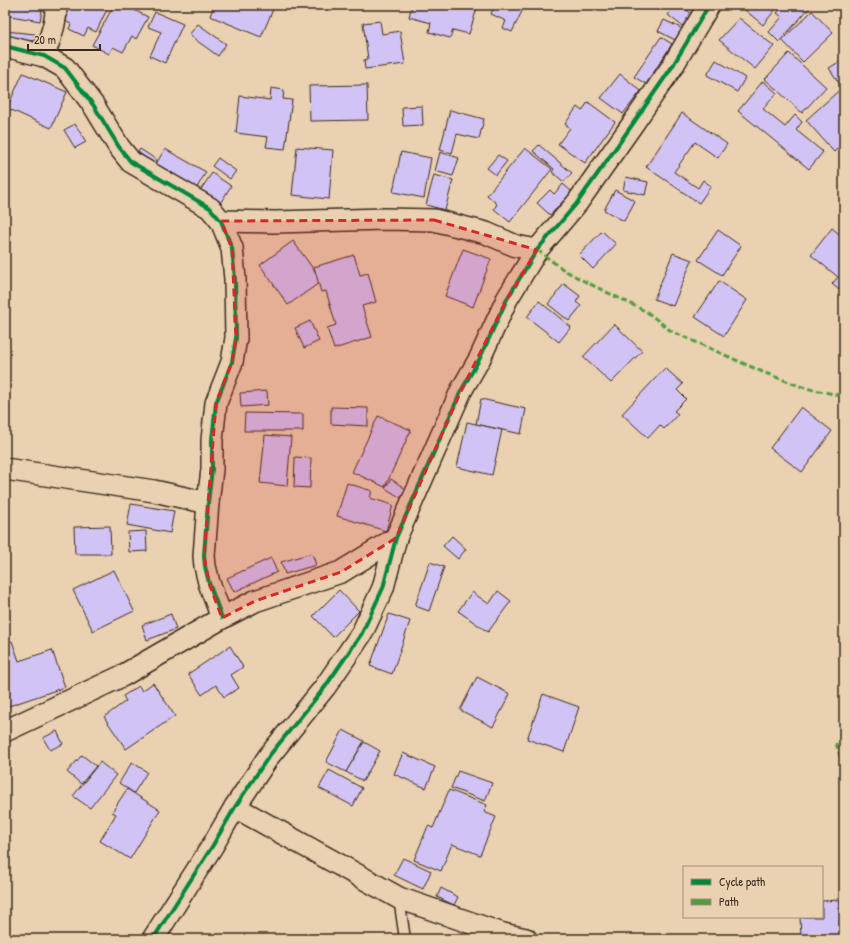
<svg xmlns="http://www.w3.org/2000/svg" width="849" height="944" font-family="'Patrick Hand',sans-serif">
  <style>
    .building { fill: #d2c3f5; stroke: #3b2a1e }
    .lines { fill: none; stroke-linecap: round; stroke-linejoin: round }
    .lane-casing { stroke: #3b2a1e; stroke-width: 13 }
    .street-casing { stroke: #3b2a1e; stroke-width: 24 }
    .lane { stroke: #e9d1b1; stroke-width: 10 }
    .street { stroke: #e9d1b1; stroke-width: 21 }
    .quiet { stroke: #529c3f; stroke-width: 3; stroke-dasharray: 6 3; stroke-linecap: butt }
    .cycleway-casing { stroke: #e9d1b1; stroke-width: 6 }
    .cycleway { stroke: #00873e; stroke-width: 4 }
    .marked { fill: #d62828; fill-opacity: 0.2; stroke: #d62828; stroke-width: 3; stroke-dasharray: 8 5; stroke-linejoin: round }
  </style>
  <rect width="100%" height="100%" fill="#e9d1b1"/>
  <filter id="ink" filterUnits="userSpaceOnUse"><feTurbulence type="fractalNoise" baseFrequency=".025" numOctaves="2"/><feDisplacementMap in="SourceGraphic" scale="8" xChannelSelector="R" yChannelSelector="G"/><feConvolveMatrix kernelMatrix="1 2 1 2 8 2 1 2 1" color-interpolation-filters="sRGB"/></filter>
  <g filter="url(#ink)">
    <!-- building -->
    <g class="building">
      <polygon points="5,5 43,5 40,21 5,15"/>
      <polygon points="63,5 109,5 96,32 88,28 84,36 69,29 71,24 65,21 68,15 60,11"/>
      <polygon points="114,5 134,5 132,9 148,17 136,39 132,36 123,52 113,47 109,54 92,45"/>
      <polygon points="214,5 275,5 261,37 210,16"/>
      <polygon points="412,5 478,5 469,34 453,30 450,38 429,32 431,23 409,17"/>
      <polygon points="495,5 525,5 512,32 503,28 506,21 491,14"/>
      <polygon points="675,5 680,5 692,14 682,26 668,15"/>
      <polygon points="739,5 779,5 763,25"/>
      <polygon points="784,5 812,5 779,42 769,32 782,17 777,13"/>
      <polygon points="812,11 833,33 803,62 782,40"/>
      <polygon points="155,12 183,24 165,63 150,56 161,32 148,27"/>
      <polygon points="739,18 774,46 755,69 719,40"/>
      <polygon points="664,20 683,29 677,41 658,31"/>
      <polygon points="380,21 382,34 400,31 405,64 365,69 364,60 368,59 363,23"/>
      <polygon points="198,24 226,44 218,56 189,35"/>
      <polygon points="5,31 35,34 35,41 5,38"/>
      <polygon points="661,37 672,44 646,84 634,77"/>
      <polygon points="789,53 826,87 802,113 765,79"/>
      <polygon points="844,59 844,80 839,83 829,68"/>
      <polygon points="716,60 745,78 737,92 707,75"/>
      <polygon points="23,73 67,92 51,128 7,108"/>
      <polygon points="620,74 641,91 623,114 601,98"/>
      <polygon points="763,81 777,93 763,109 785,127 795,115 802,122 796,130 823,152 809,169 738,111"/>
      <polygon points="367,85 368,120 310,121 309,86"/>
      <polygon points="844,86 844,149 841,145 834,152 806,120"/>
      <polygon points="271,88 284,90 283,99 292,100 285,149 266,147 268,137 236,133 240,96 270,100"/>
      <polygon points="588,102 615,122 585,163 558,144 570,128 565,124 577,107 582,111"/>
      <polygon points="422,106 423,125 403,126 402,107"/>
      <polygon points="450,110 484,119 479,139 457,134 452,153 440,150"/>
      <polygon points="682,113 727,144 718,158 695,142 674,172 698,188 703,180 711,186 699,203 646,167"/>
      <polygon points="75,124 86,142 75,148 64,130"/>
      <polygon points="539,145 572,173 564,182 552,172 554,169 533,151"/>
      <polygon points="297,147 333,150 329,199 292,195"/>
      <polygon points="525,148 552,169 510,222 494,209 497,204 487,195"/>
      <polygon points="140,149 157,160 154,164 138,152"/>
      <polygon points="165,149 206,172 195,191 154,167"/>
      <polygon points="401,152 431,158 424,198 393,192"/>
      <polygon points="440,152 459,158 453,176 435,171"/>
      <polygon points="498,155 507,161 496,175 487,168"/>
      <polygon points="218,158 236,171 230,179 212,166"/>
      <polygon points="212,173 231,186 219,205 199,192"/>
      <polygon points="434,175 453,180 445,210 426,205"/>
      <polygon points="626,177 648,182 645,195 623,190"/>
      <polygon points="563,184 572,192 550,215 537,203 550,190 554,194"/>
      <polygon points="615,190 635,201 624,221 604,210"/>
      <polygon points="832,228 844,238 844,294 832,284 838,277 811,255"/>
      <polygon points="718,230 741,246 722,275 698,260"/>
      <polygon points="602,231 616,244 593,269 579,255"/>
      <polygon points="293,241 322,281 288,305 260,265"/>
      <polygon points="463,249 491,259 473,307 445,296"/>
      <polygon points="673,253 692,260 673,306 654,299"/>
      <polygon points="354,255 360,275 368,273 376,302 362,306 372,337 334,349 327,328 336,325 326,291 321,292 314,267"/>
      <polygon points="719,281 747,300 724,336 695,317"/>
      <polygon points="564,284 580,296 576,302 581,306 569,321 548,304"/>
      <polygon points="539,301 571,327 559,342 527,317"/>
      <polygon points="310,321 319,341 304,348 295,328"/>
      <polygon points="614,324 642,351 611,383 583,357"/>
      <polygon points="665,368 683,384 677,390 686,399 674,411 678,414 664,429 660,425 648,438 622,414"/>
      <polygon points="267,391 268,405 241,407 240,393"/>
      <polygon points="481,399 526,409 521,434 476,424"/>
      <polygon points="331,407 368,408 368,426 331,424"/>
      <polygon points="801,407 832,431 802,472 770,448"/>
      <polygon points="245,413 303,414 303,431 244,431"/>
      <polygon points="378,416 411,430 385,487 352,472"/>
      <polygon points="467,422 502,430 492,475 457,467"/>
      <polygon points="265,435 291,437 287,486 260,483"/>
      <polygon points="295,457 311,458 310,488 294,487"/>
      <polygon points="391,479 406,489 401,498 385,488"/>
      <polygon points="347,483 372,491 370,498 393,505 386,531 337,516"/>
      <polygon points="131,504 174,511 170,533 127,525"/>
      <polygon points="110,526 111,554 75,554 74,527"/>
      <polygon points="146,531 147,551 129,552 128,532"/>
      <polygon points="452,536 466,549 458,559 443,546"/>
      <polygon points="312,553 316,565 285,574 281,562"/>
      <polygon points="271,558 277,572 234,592 227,578"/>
      <polygon points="430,562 444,567 429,611 415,606"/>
      <polygon points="114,570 134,611 93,631 73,590"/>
      <polygon points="339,590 359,611 333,637 313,616"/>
      <polygon points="498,591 511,601 488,632 458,611 472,592 489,604"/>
      <polygon points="171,614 176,629 147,640 142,625"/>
      <polygon points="389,614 410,621 392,674 370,666"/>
      <polygon points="12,641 19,661 52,650 65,687 9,706 5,694 5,643"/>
      <polygon points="230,646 243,667 231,675 239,688 224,697 216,685 202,695 188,674"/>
      <polygon points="477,677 510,694 493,727 460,710"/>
      <polygon points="153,683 175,716 126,749 104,717 126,701 123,696 139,686 142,691"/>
      <polygon points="543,694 579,707 564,752 527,739"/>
      <polygon points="343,730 364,741 346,772 326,762"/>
      <polygon points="57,731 63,744 50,750 43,738"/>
      <polygon points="364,742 380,751 363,781 346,772"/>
      <polygon points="403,753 435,767 426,788 394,774"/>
      <polygon points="82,755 96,766 81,784 67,772"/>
      <polygon points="100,762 116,775 90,808 73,796"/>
      <polygon points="132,762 147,772 134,793 119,783"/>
      <polygon points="329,770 362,788 353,806 319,788"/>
      <polygon points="458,771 492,783 485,801 451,788"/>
      <polygon points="127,789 160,810 130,859 100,841 116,814 112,812"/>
      <polygon points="449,790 487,805 484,812 496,817 480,855 452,844 441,871 414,860 428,826 433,828"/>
      <polygon points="403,858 431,871 423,889 394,875"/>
      <polygon points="441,888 458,897 454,905 437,897"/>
      <polygon points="840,900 842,935 801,937 800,917 822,917 822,901"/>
    </g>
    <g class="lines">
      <!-- lane casing -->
      <g class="lane-casing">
        <polyline id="lane" points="399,898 405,939"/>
      </g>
      <!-- street casing -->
      <g class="street-casing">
        <g id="street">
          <polyline points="5,46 44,56 65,68 94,106 119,147 131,162 210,208 221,221 232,248 235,279 236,338 232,362 216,403 212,440 212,469 208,503 204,556 205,566 209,583 222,618"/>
          <path d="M44,56C49,40 57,22 56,5"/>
          <polyline points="221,221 275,222 384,219 434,220 486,233 516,246 537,250"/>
          <polyline points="5,469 154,491 208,503"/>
          <polyline points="5,731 122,676 222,618 255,601 341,572 396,538"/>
          <polyline points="235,807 399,898 503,934 526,939"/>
          <polyline points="153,939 213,845 235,807 269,756 325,687 362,633 383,588 396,538 461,391 480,358 507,299 537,250 577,203 632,125 672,67 709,5"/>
        </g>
      </g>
      <!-- lane -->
      <use href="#lane" class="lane"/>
      <!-- street -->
      <use href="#street" class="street"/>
      <!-- quiet -->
      <g class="quiet">
        <polyline points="537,250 564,270 582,280 647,312 671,331 765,373 805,388 844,396"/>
        <polyline points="836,743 844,769"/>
      </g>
      <!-- cycleway casing -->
      <g class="cycleway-casing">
        <g id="cycleway">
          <polyline points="5,46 44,56 65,68 94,106 119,147 131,162 210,208 221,221 232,248 235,279 236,338 232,362 216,403 212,440 212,469 208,503 204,556 205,566 209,583 222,618"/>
          <polyline points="153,939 213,845 235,807 269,756 325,687 362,633 383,588 396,538 461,391 480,358 507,299 537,250 577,203 632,125 672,67 709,5"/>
        </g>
      </g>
      <!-- cycleway -->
      <use href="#cycleway" class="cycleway"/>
    </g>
  </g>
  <!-- marked area -->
  <path class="marked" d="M434,220L537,250L507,299L461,391L396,538L341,572L255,601L222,618L209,583L204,556L216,403L232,362L236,338L232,248L221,221Z"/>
  <!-- margin -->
  <rect width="849" height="944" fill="none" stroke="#e9d1b1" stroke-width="20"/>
  <rect x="10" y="10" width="829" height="924" fill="none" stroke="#3b2a1e" stroke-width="1.5" filter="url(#ink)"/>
  <!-- legend -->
  <rect x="683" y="866" width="140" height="52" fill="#e9d1b1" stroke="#a38e76"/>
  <rect x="691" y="879" width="20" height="6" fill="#00873e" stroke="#a38e76"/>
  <text x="719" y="886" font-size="12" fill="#3b2a1e">Cycle path</text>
  <rect x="691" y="899" width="20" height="6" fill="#529c3f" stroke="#a38e76"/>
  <text x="719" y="906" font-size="12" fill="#3b2a1e">Path</text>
  <!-- scale -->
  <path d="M28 44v6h72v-6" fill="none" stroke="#3b2a1e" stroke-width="2"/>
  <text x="34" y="44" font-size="12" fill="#3b2a1e" stroke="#e9d1b1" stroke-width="3" paint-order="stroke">20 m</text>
</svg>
